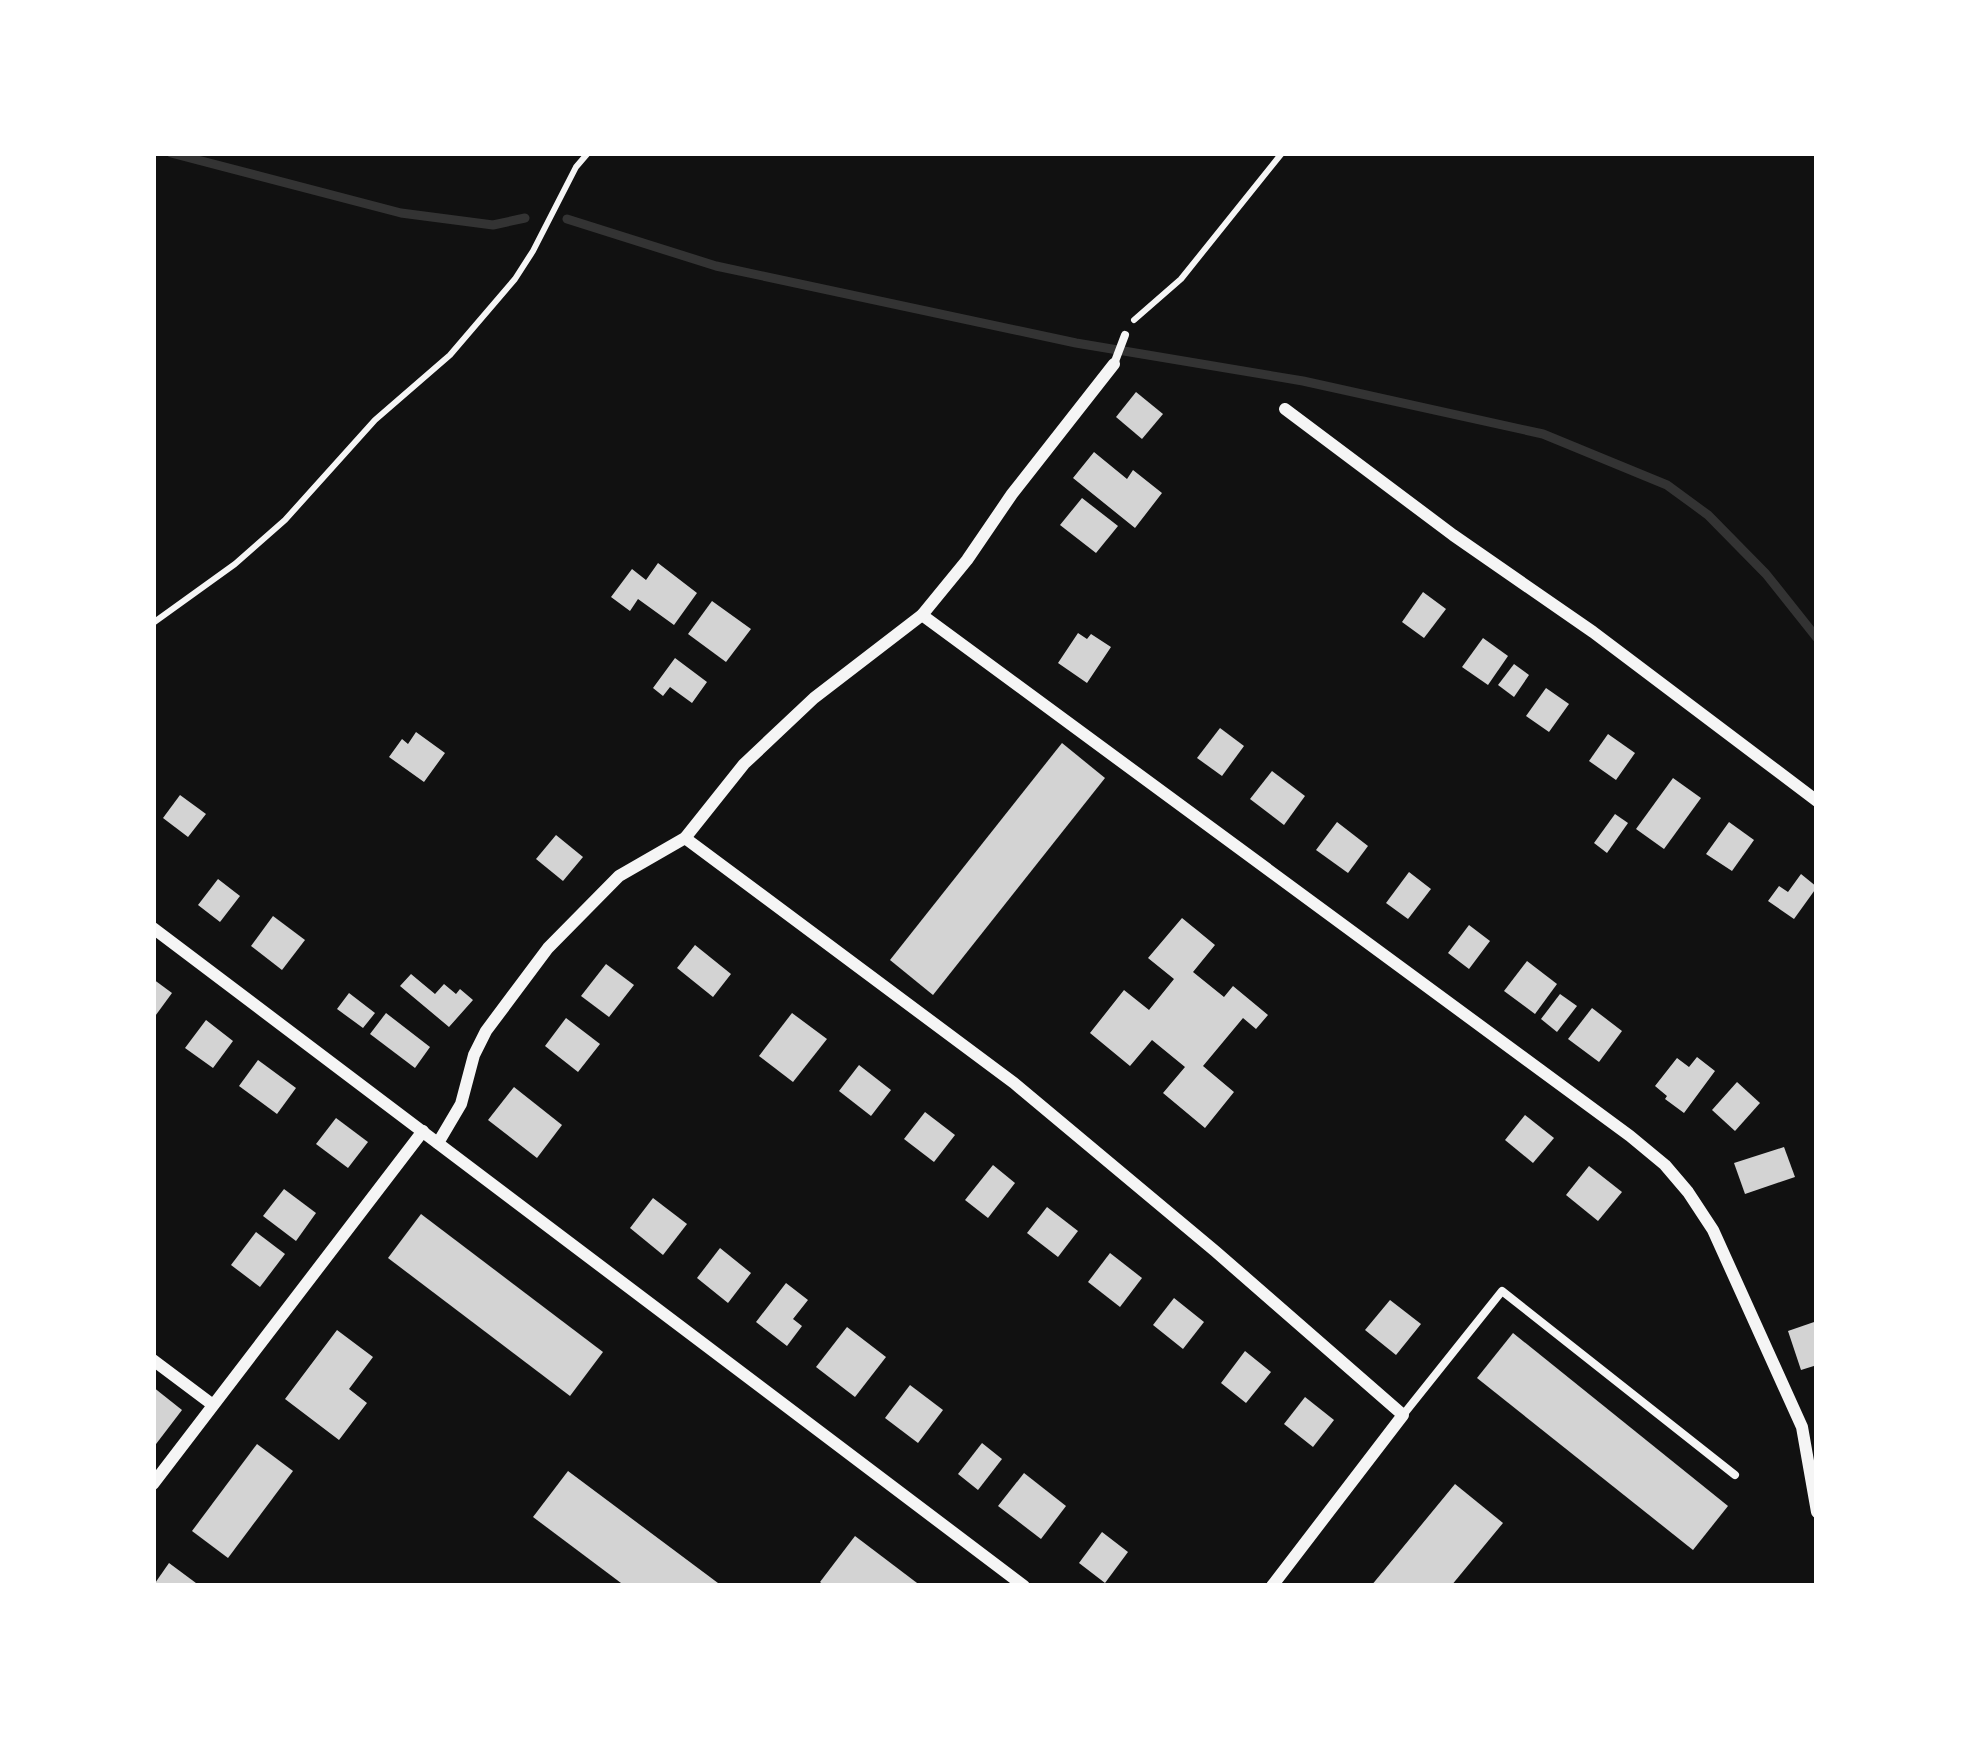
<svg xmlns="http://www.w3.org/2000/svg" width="1970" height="1739" font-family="Montserrat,sans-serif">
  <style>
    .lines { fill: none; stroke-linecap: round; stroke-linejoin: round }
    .stream { stroke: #333; stroke-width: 9 }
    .building { fill: #d3d3d3 }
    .path { stroke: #f5f5f5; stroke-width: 6 }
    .service { stroke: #f5f5f5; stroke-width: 8 }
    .minor { stroke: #f5f5f5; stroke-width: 12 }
  </style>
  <rect width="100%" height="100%" fill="#111"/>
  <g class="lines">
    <!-- stream -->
    <g class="stream">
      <polyline points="171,153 401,213 493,225 525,218"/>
      <polyline points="567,219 716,266 1076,343 1303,381 1543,434 1667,485 1708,515 1766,574 1817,638"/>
    </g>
  </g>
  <!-- building -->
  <g class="building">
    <polygon points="1136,392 1163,414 1142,439 1116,417"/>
    <polygon points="1094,452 1127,479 1133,470 1162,493 1135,528 1073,478"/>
    <polygon points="1082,498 1118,526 1096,553 1060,525"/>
    <polygon points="658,563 697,593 674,625 638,599 630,611 611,597 632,569 646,580"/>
    <polygon points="1423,592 1446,609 1424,638 1402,622"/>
    <polygon points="712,601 751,629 726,662 688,634"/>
    <polygon points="1078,633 1087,639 1091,634 1111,647 1087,683 1058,663"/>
    <polygon points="1483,638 1508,656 1488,685 1462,667"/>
    <polygon points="675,658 707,682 692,703 670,687 663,696 653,688"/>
    <polygon points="1514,664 1529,675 1514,697 1498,685"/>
    <polygon points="1546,688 1569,704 1549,732 1526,716"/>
    <polygon points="1220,728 1244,746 1222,776 1197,758"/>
    <polygon points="416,732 445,753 424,782 389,757 402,739 408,744"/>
    <polygon points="1608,734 1635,753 1616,780 1589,761"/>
    <polygon points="1062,743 1105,778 933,995 890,960"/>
    <polygon points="1272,771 1305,796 1284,825 1250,799"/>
    <polygon points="1673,778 1701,798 1664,849 1636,829"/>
    <polygon points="180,795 206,814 188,837 163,818"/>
    <polygon points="1615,814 1628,823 1607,853 1594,843"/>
    <polygon points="1337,822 1368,846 1348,873 1316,850"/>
    <polygon points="1729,822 1754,840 1732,871 1706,854"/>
    <polygon points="556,835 583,857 563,881 536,859"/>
    <polygon points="1409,872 1431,889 1408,919 1386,903"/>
    <polygon points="1801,874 1817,887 1794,919 1768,901 1779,886 1788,892"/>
    <polygon points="218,879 240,896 220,922 198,905"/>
    <polygon points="273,916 305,940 282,970 251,946"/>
    <polygon points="1182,918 1215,945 1193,972 1224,997 1233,986 1268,1015 1256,1029 1243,1018 1203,1066 1234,1092 1205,1128 1163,1093 1185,1067 1152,1040 1130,1066 1090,1033 1124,990 1149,1010 1174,979 1148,958"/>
    <polygon points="1469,925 1490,941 1469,969 1448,953"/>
    <polygon points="695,945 731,974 713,997 677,968"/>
    <polygon points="1527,961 1557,984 1535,1014 1504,991"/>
    <polygon points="606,964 634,985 609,1017 581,996"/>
    <polygon points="411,974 435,994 444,984 456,994 460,989 473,1000 449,1027 400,986"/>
    <polygon points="153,979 172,993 153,1019"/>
    <polygon points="349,993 375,1013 363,1028 337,1009"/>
    <polygon points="1560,994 1577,1006 1557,1032 1541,1019"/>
    <polygon points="1592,1008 1622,1031 1599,1062 1568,1039"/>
    <polygon points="386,1013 430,1047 415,1068 370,1034"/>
    <polygon points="792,1013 827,1039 793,1082 759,1056"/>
    <polygon points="566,1018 600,1044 578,1072 545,1046"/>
    <polygon points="206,1020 233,1041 213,1068 185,1048"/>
    <polygon points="1697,1057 1715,1071 1684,1113 1665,1099 1667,1096 1655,1086 1677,1058 1689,1067"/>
    <polygon points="258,1060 296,1088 277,1114 239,1086"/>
    <polygon points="859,1065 891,1090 871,1116 839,1091"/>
    <polygon points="1737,1082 1760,1103 1735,1131 1712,1110"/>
    <polygon points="514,1087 562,1125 537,1158 488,1120"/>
    <polygon points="925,1112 955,1135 934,1162 904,1139"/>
    <polygon points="1525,1115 1554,1138 1533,1163 1505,1140"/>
    <polygon points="336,1118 368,1142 348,1168 316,1144"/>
    <polygon points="1784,1147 1795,1177 1745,1194 1734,1163"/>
    <polygon points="993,1165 1015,1183 988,1218 965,1200"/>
    <polygon points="1589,1166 1622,1192 1598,1221 1566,1195"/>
    <polygon points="284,1189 316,1213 296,1241 263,1216"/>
    <polygon points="653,1198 687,1224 663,1255 630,1228"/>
    <polygon points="1047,1207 1078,1231 1058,1257 1027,1233"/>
    <polygon points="421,1214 603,1352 570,1396 388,1258"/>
    <polygon points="256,1232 285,1254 260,1287 231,1265"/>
    <polygon points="720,1248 751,1273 728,1303 697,1278"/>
    <polygon points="1110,1253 1142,1278 1120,1307 1088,1282"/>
    <polygon points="786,1283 808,1300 793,1319 802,1326 787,1346 756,1322"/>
    <polygon points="1174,1298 1204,1322 1183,1349 1153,1325"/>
    <polygon points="1390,1300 1421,1324 1396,1355 1365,1330"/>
    <polygon points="1817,1321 1817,1365 1801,1370 1788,1331"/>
    <polygon points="847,1327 886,1357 855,1397 816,1367"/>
    <polygon points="337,1330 373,1357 349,1389 367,1403 339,1440 285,1399"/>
    <polygon points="1513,1333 1728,1506 1693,1550 1477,1378"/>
    <polygon points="1245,1351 1271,1372 1246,1403 1221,1383"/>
    <polygon points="910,1385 943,1410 918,1443 885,1418"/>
    <polygon points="153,1387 182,1410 153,1448"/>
    <polygon points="1305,1397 1334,1420 1313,1447 1284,1424"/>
    <polygon points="982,1443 1002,1459 978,1490 958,1474"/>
    <polygon points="257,1444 293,1471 228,1558 192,1531"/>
    <polygon points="568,1471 722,1586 625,1586 533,1517"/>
    <polygon points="1024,1473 1066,1506 1041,1539 998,1506"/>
    <polygon points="1455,1484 1503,1523 1451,1586 1371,1586"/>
    <polygon points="1102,1532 1128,1552 1105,1583 1079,1563"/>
    <polygon points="855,1536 921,1586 825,1586 820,1582"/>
    <polygon points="169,1563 200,1586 153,1586"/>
  </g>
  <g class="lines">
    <!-- path -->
    <g class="path">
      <polyline points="1134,320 1181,279 1282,153"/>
      <polyline points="153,623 235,564 285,520 375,420 450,355 515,279 533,251 576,167 588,153"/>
    </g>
    <!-- service -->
    <g class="service">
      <polyline points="1114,364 1125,335"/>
      <polyline points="1403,1415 1502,1291 1735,1475"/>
    </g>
    <!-- minor -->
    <g class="minor">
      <polyline points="1285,409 1453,535 1593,632 1817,801"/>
      <polyline points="922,615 1630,1136 1665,1165 1688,1192 1713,1230 1802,1427 1817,1512"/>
      <polyline points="685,838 1014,1083 1215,1251 1403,1415 1272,1586"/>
      <polyline points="153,928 1024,1586"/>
      <polyline points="438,1143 461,1104 474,1055 486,1031 548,948 619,876 685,838 744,764 814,698 922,615 967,560 1012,494 1114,364"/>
      <polyline points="153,1360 213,1405"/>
      <polyline points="153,1484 423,1131"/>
    </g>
  </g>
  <!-- border -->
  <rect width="1970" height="1739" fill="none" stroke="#ffffff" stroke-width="312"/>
</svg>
